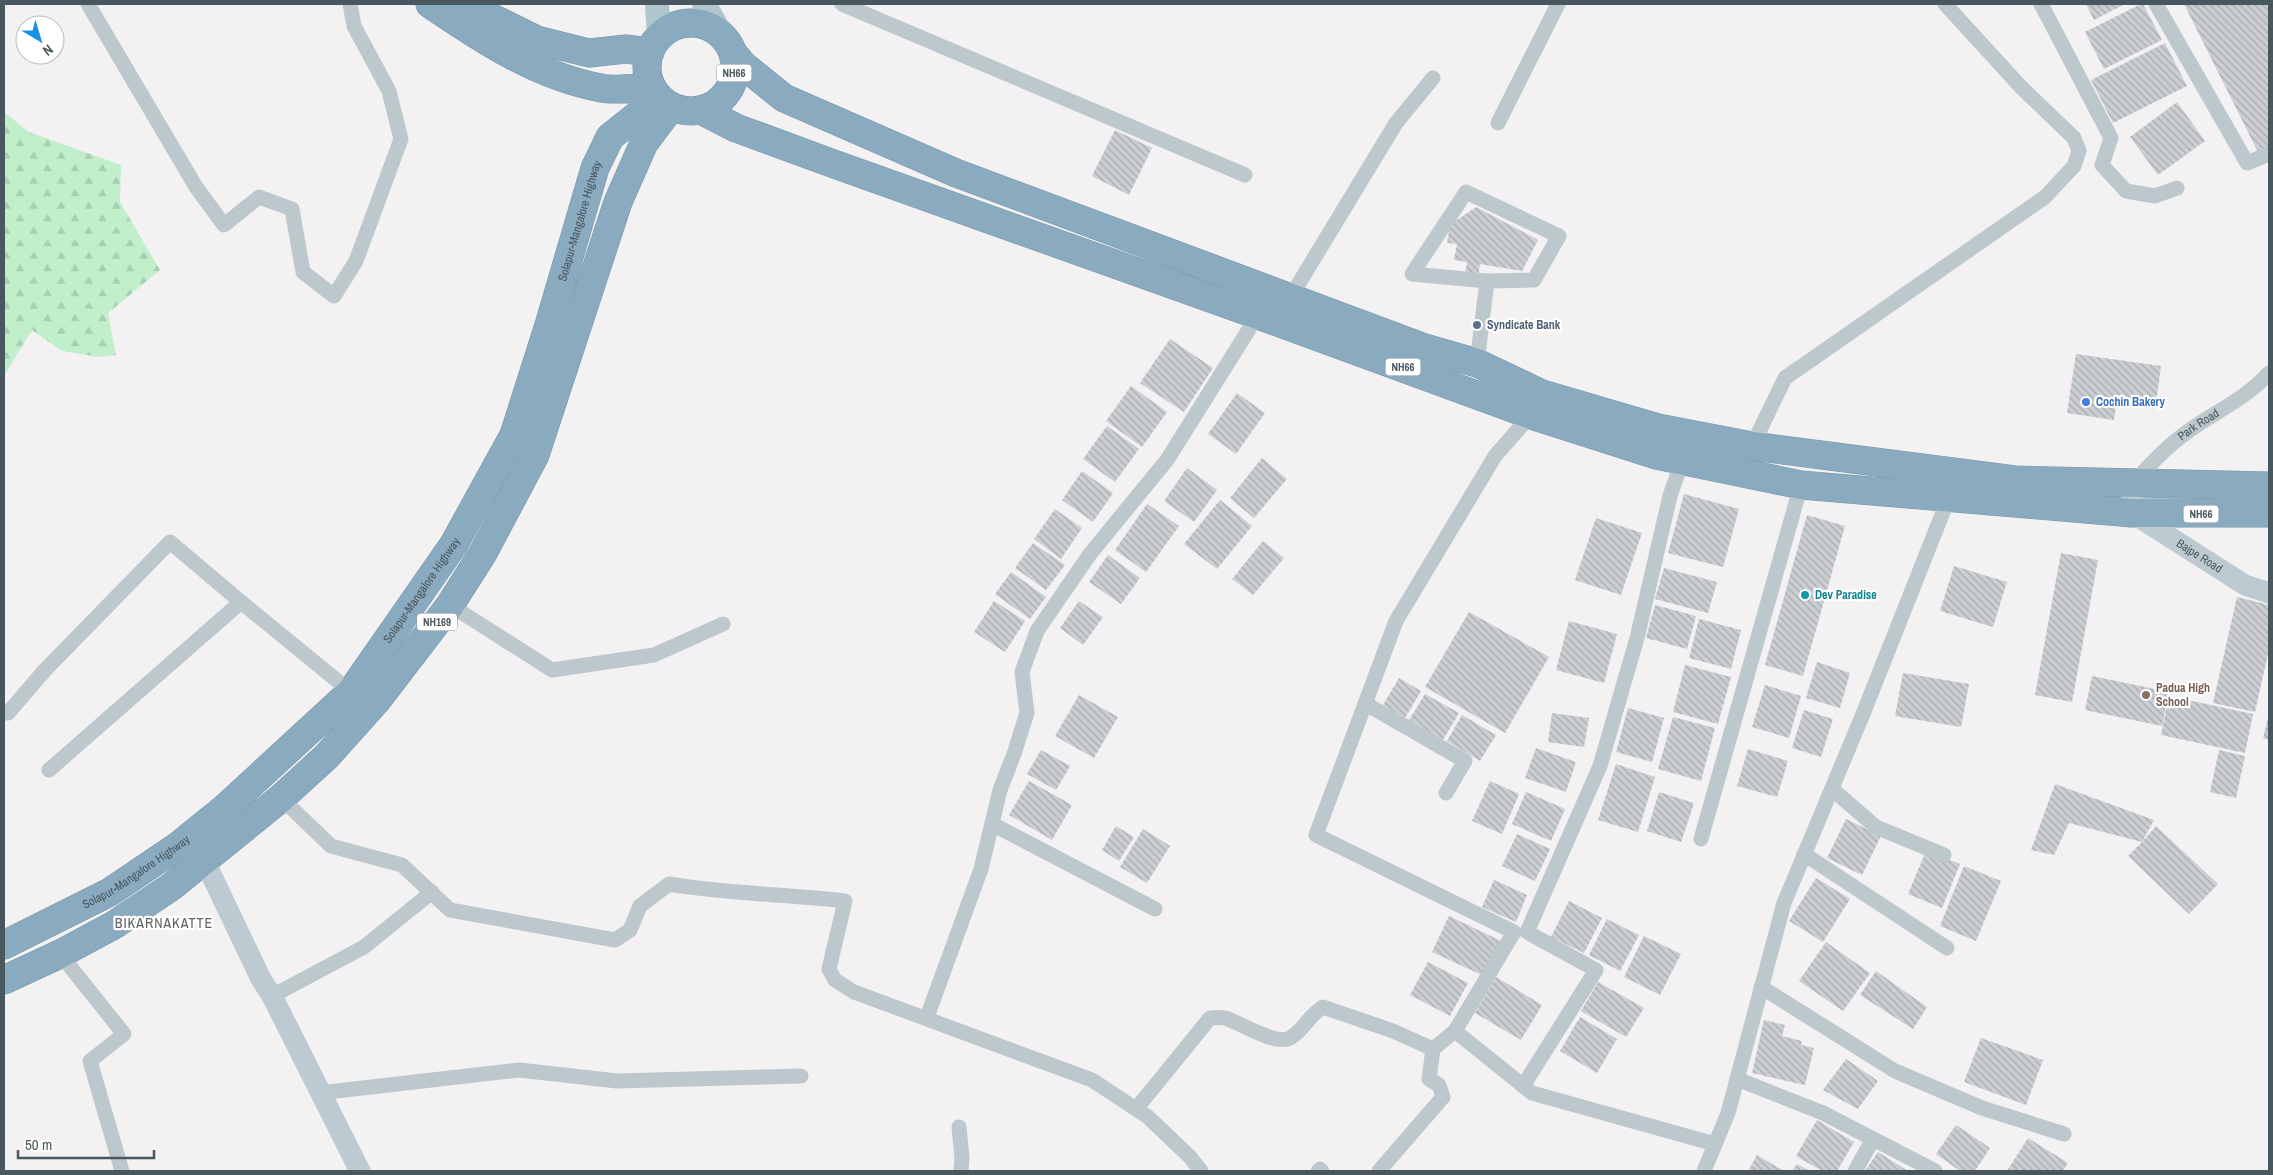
<svg xmlns="http://www.w3.org/2000/svg" width="2273" height="1175" font-family="'Archivo Narrow',sans-serif">
  <style>
    .forest { fill: url(#forest-firs) }
    .building { fill: url(#building-back-hatch) }
    .lines { fill: none; stroke-linecap: round; stroke-linejoin: round }
    .highway-casing { stroke: #7597ab; stroke-width: 29 }
    .street { stroke: #bdc8cd; stroke-width: 15 }
    .secondary { stroke: #bdcad2; stroke-width: 21 }
    .primary { stroke: #b1c5cf; stroke-width: 24 }
    .highway { stroke: #8aabbf; stroke-width: 28 }
    .service-dot { fill: #5c6f8a; stroke: #fff; stroke-width: 2 }
    .shop-dot { fill: #3f7fe0; stroke: #fff; stroke-width: 2 }
    .culture-dot { fill: #0f9aa8; stroke: #fff; stroke-width: 2 }
    .education-dot { fill: #8d6e63; stroke: #fff; stroke-width: 2 }
    .labels { text-anchor: middle; dominant-baseline: central; stroke-width: 4.5; stroke-linejoin: round; paint-order: stroke }
    .shield { fill: #fff; stroke: #80898e; stroke-width: 1 }
    .shield-label { font-size: 11px; font-weight: bold; fill: #49575e }
    .street-label { font-size: 12px; fill: #49575e; stroke: #fff }
    .service-label { font-size: 12px; font-weight: bold; fill: #4e5e75; stroke: #fff; text-anchor: start }
    .shop-label { font-size: 12px; font-weight: bold; fill: #366cbe; stroke: #fff; text-anchor: start }
    .culture-label { font-size: 12px; font-weight: bold; fill: #0d838f; stroke: #fff; text-anchor: start }
    .education-label { font-size: 12px; font-weight: bold; fill: #785e54; stroke: #fff; text-anchor: start }
    .neighbourhood-label { font-size: 14px; letter-spacing: 1px; fill: #5d6366; stroke: #fff }
  </style>
  <defs>
    <pattern id="forest-firs" width="22" height="20" patternUnits="userSpaceOnUse" patternTransform="scale(1.25)"><rect width="22" height="20" fill="#c1efcc"/><path d="M5 1l3.5 6h-7zM16 11l3.5 6h-7z" fill="#a7cfb2"/></pattern>
    <pattern id="building-back-hatch" width="6" height="6" patternUnits="userSpaceOnUse" patternTransform="scale(1.25)"><rect width="6" height="6" fill="#cbcfd3"/><path d="M-1 5l2 2M0 0l6 6M5-1l2 2" fill="none" stroke="#a7abae"/></pattern>
  </defs>
  <rect width="100%" height="100%" fill="#f3f1f1"/>
  <!-- forest -->
  <polygon class="forest" points="4,112 29,132 121,165 120,202 160,270 108,313 116,355 99,357 62,351 32,330 4,376"/>
  <!-- building -->
  <g class="building">
    <polygon points="2086,4 2125,4 2094,20"/>
    <polygon points="2141,4 2143,4 2162,40 2104,69 2085,32"/>
    <polygon points="2184,4 2269,4 2269,149 2259,154"/>
    <polygon points="2165,43 2187,86 2113,123 2091,80"/>
    <polygon points="2177,102 2205,141 2158,175 2130,137"/>
    <polygon points="1115,130 1152,148 1129,195 1092,176"/>
    <polygon points="1476,207 1538,240 1522,271 1480,264 1478,277 1465,275 1467,262 1454,260 1457,244 1447,243 1450,225"/>
    <polygon points="1170,339 1213,368 1184,412 1140,383"/>
    <polygon points="2076,354 2161,366 2156,404 2117,398 2114,420 2067,413"/>
    <polygon points="1131,386 1167,412 1142,447 1106,421"/>
    <polygon points="1237,393 1265,413 1236,454 1208,434"/>
    <polygon points="1107,426 1139,449 1115,482 1083,459"/>
    <polygon points="1262,458 1287,479 1254,518 1230,498"/>
    <polygon points="1187,468 1217,490 1194,522 1164,501"/>
    <polygon points="1082,471 1113,493 1093,522 1062,500"/>
    <polygon points="1684,494 1739,509 1723,567 1668,553"/>
    <polygon points="1220,500 1252,526 1217,569 1184,544"/>
    <polygon points="1147,504 1179,526 1146,572 1115,550"/>
    <polygon points="1055,509 1082,528 1061,559 1034,539"/>
    <polygon points="1807,515 1845,526 1803,676 1765,665"/>
    <polygon points="1596,518 1642,533 1621,595 1575,580"/>
    <polygon points="1263,541 1284,558 1253,595 1232,579"/>
    <polygon points="1033,543 1065,565 1046,590 1015,568"/>
    <polygon points="2061,553 2098,560 2072,702 2035,695"/>
    <polygon points="1108,555 1140,578 1121,604 1089,582"/>
    <polygon points="1954,566 2007,582 1993,627 1940,611"/>
    <polygon points="1664,568 1717,582 1708,613 1655,599"/>
    <polygon points="1011,572 1046,597 1030,619 995,594"/>
    <polygon points="2237,597 2269,605 2269,649 2255,712 2213,703"/>
    <polygon points="994,601 1025,621 1005,652 974,632"/>
    <polygon points="1079,601 1103,617 1083,645 1060,628"/>
    <polygon points="1655,605 1696,616 1687,649 1646,638"/>
    <polygon points="1469,612 1549,657 1505,733 1425,687"/>
    <polygon points="1699,619 1741,630 1731,669 1689,658"/>
    <polygon points="1569,621 1617,634 1604,683 1556,670"/>
    <polygon points="1817,662 1850,673 1840,708 1806,698"/>
    <polygon points="1685,665 1731,677 1718,724 1673,712"/>
    <polygon points="1903,673 1969,684 1961,727 1895,716"/>
    <polygon points="2092,676 2169,692 2162,726 2085,710"/>
    <polygon points="1399,678 1421,691 1405,718 1383,705"/>
    <polygon points="1765,685 1801,696 1789,738 1752,727"/>
    <polygon points="1425,694 1459,713 1443,740 1409,720"/>
    <polygon points="1079,695 1118,717 1094,758 1055,736"/>
    <polygon points="2169,696 2253,714 2245,753 2161,735"/>
    <polygon points="1628,708 1664,718 1652,762 1616,752"/>
    <polygon points="1804,710 1833,719 1821,757 1792,748"/>
    <polygon points="1552,713 1589,718 1584,747 1548,742"/>
    <polygon points="2269,714 2269,740 2263,738"/>
    <polygon points="1462,715 1496,735 1480,761 1447,741"/>
    <polygon points="1673,717 1715,728 1701,781 1658,769"/>
    <polygon points="1536,748 1576,762 1566,792 1525,778"/>
    <polygon points="1748,749 1788,761 1777,797 1737,786"/>
    <polygon points="1041,750 1070,766 1056,790 1027,774"/>
    <polygon points="2219,750 2245,756 2236,798 2210,792"/>
    <polygon points="1616,764 1655,777 1638,832 1598,820"/>
    <polygon points="1029,781 1072,805 1052,840 1009,815"/>
    <polygon points="1490,781 1519,794 1502,834 1472,821"/>
    <polygon points="2055,784 2154,820 2142,842 2156,826 2218,884 2189,914 2128,856 2142,842 2069,823 2054,855 2031,850"/>
    <polygon points="1526,792 1565,809 1551,841 1512,824"/>
    <polygon points="1659,792 1694,803 1681,842 1647,831"/>
    <polygon points="1846,819 1881,836 1862,875 1827,858"/>
    <polygon points="1116,826 1134,837 1119,861 1102,850"/>
    <polygon points="1143,829 1170,846 1147,883 1120,867"/>
    <polygon points="1517,834 1550,849 1535,881 1502,866"/>
    <polygon points="1926,851 1960,864 1942,908 1908,894"/>
    <polygon points="1964,866 2001,881 1976,941 1940,926"/>
    <polygon points="1816,878 1850,899 1823,942 1789,921"/>
    <polygon points="1494,880 1527,895 1516,922 1482,907"/>
    <polygon points="1569,901 1602,918 1584,953 1551,937"/>
    <polygon points="1449,916 1501,941 1484,976 1432,952"/>
    <polygon points="1607,919 1639,935 1620,971 1589,955"/>
    <polygon points="1644,936 1681,954 1660,995 1624,977"/>
    <polygon points="1826,942 1870,973 1843,1011 1799,981"/>
    <polygon points="1428,962 1468,983 1450,1016 1410,995"/>
    <polygon points="1876,971 1927,1007 1913,1029 1860,995"/>
    <polygon points="1496,977 1542,1005 1521,1040 1475,1013"/>
    <polygon points="1598,982 1644,1008 1626,1037 1581,1011"/>
    <polygon points="1580,1017 1617,1039 1597,1073 1560,1051"/>
    <polygon points="1764,1020 1785,1025 1782,1036 1802,1041 1801,1045 1814,1048 1805,1085 1752,1073"/>
    <polygon points="1981,1038 2043,1060 2026,1105 1964,1082"/>
    <polygon points="1846,1059 1878,1081 1858,1109 1823,1090"/>
    <polygon points="1817,1120 1854,1142 1837,1171 1822,1171 1796,1156"/>
    <polygon points="1956,1125 1990,1148 1975,1171 1960,1171 1936,1154"/>
    <polygon points="2028,1138 2068,1163 2063,1171 2007,1171"/>
    <polygon points="1878,1152 1908,1171 1865,1171"/>
    <polygon points="1757,1155 1784,1171 1748,1171"/>
    <polygon points="1797,1164 1810,1171 1792,1171"/>
  </g>
  <g class="lines">
    <!-- highway casing -->
    <g class="highway-casing">
      <g id="highway">
        <path d="M430,4C483,40 537,76 601,88C616,91 635,88 651,87"/>
        <polyline points="464,4 537,40 589,53 626,49 650,52"/>
        <circle cx="691" cy="67" r="44"/>
        <polyline points="733,53 743,65 784,98 956,173 1425,348 1477,363 1542,394 1658,428 1752,446 2015,480 2269,486"/>
        <polyline points="701,110 736,128 834,164 1258,315 1531,415 1656,455 1801,485 2132,513 2269,513"/>
        <path id="s3" d="M4,945L110,892L178,846L225,808L351,692L454,544L514,435L549,325L595,168L610,137L659,98"/>
        <polyline points="4,980 60,954 114,925 171,887 281,798 327,756 378,699 450,605 483,553 535,455 618,202 644,143 671,107"/>
      </g>
    </g>
    <!-- street -->
    <g class="street">
      <polyline points="88,4 196,187 224,225 259,197 292,209 303,272 334,296 356,261 401,139 389,91 354,26 350,4"/>
      <polyline points="842,4 1245,175"/>
      <polyline points="2041,4 2111,138 2102,165 2126,191 2155,196 2177,188"/>
      <polyline points="2156,4 2247,163 2269,154"/>
      <polyline points="1498,123 1558,4"/>
      <polygon points="1466,192 1559,236 1534,280 1487,281 1412,274"/>
      <polyline points="1290,298 1396,123 1433,78"/>
      <polyline points="1477,363 1487,281"/>
      <polyline points="1752,446 1785,378 2045,197 2074,166 2079,151 2074,138 2020,86 1945,4"/>
      <path id="s1" d="M2133,483C2147,468 2161,452 2178,439C2207,415 2243,402 2269,373"/>
      <polyline points="241,602 351,692"/>
      <polyline points="450,605 552,670 654,655 723,624"/>
      <polyline points="1366,704 1465,761 1446,793"/>
      <polyline points="4,713 8,713 45,670 170,542 241,602 49,770"/>
      <polyline points="1832,789 1876,827 1944,855"/>
      <path d="M281,798L331,846L402,865L450,910L615,940L630,930L640,906L669,884C727,894 787,894 845,901L829,969L835,980L854,992L1092,1080L1148,1117L1190,1157L1201,1171"/>
      <polyline points="992,824 1155,909"/>
      <polyline points="1701,839 1801,485"/>
      <polyline points="1804,854 1947,948"/>
      <polyline points="60,954 124,1034 90,1061 122,1171"/>
      <polyline points="1761,987 1895,1071 1982,1108 2064,1134"/>
      <polyline points="272,996 364,947 432,892"/>
      <polyline points="927,1017 981,869 1000,790 1014,754 1027,713 1022,672 1037,631 1090,554 1167,460 1258,315"/>
      <polyline points="1455,1031 1532,1093 1715,1144"/>
      <polyline points="1737,1079 1823,1113 1935,1171"/>
      <polyline points="1523,1086 1596,970 1527,932 1600,766 1637,638 1670,496 1682,461"/>
      <polyline points="319,1093 519,1070 617,1081 801,1076"/>
      <path d="M1136,1109L1210,1018C1215,1018 1221,1017 1225,1018C1241,1023 1276,1046 1290,1038C1304,1030 1309,1015 1323,1007L1393,1031L1433,1049"/>
      <polyline points="959,1127 962,1158 961,1171"/>
      <polyline points="1318,1171 1320,1169 1322,1171"/>
      <polyline points="1379,1171 1443,1097 1439,1085 1429,1079 1433,1049 1455,1031 1514,932 1316,835 1396,621 1495,456 1531,415"/>
      <polyline points="1704,1171 1728,1113 1784,903 1863,714 1949,497"/>
      <polyline points="1855,1171 1873,1139"/>
    </g>
    <!-- secondary -->
    <g class="secondary">
      <path id="s2" d="M2132,484V513L2245,585L2269,593"/>
      <polyline points="198,847 261,979 272,996 360,1171"/>
    </g>
    <!-- primary -->
    <g class="primary">
      <polyline points="657,4 659,36"/>
      <polyline points="704,4 722,35"/>
    </g>
    <!-- highway -->
    <use href="#highway" class="highway"/>
  </g>
  <!-- markers -->
  <circle class="service-dot" cx="1477" cy="325" r="5"/>
  <circle class="shop-dot" cx="2086" cy="402" r="5"/>
  <circle class="culture-dot" cx="1805" cy="595" r="5"/>
  <circle class="education-dot" cx="2146" cy="695" r="5"/>
  <g class="labels">
    <!-- shield labels -->
    <g class="shield">
      <rect x="716.5" y="64.5" width="35" height="17" rx="4"/>
      <rect x="1385.5" y="358.5" width="35" height="17" rx="4"/>
      <rect x="2183.5" y="505.5" width="35" height="17" rx="4"/>
      <rect x="417" y="613.5" width="40" height="17" rx="4"/>
    </g>
    <g class="shield-label">
      <text x="734" y="73">NH66</text>
      <text x="1403" y="367">NH66</text>
      <text x="2201" y="514">NH66</text>
      <text x="437" y="622">NH169</text>
    </g>
    <!-- street labels -->
    <g class="street-label">
      <text stroke="none"><textPath href="#s3" startOffset="961">Solapur-Mangalore Highway</textPath></text>
      <text stroke="none"><textPath href="#s1" startOffset="88">Park Road</textPath></text>
      <text stroke="none"><textPath href="#s2" startOffset="109">Bajpe Road</textPath></text>
      <text stroke="none"><textPath href="#s3" startOffset="556">Solapur-Mangalore Highway</textPath></text>
      <text stroke="none"><textPath href="#s3" startOffset="151">Solapur-Mangalore Highway</textPath></text>
    </g>
    <!-- service labels -->
    <g class="service-label">
      <text x="1487" y="325">Syndicate Bank</text>
    </g>
    <!-- shop labels -->
    <g class="shop-label">
      <text x="2096" y="402">Cochin Bakery</text>
    </g>
    <!-- culture labels -->
    <g class="culture-label">
      <text x="1815" y="595">Dev Paradise</text>
    </g>
    <!-- education labels -->
    <g class="education-label">
      <text x="2156" y="688">Padua High<tspan x="2156" dy="14">School</tspan></text>
    </g>
    <!-- neighbourhood labels -->
    <g class="neighbourhood-label">
      <text x="164" y="923">BIKARNAKATTE</text>
    </g>
  </g>
  <!-- border -->
  <rect width="2273" height="1175" fill="none" stroke="#49575e" stroke-width="10"/>
  <!-- north arrow -->
  <g transform="translate(40 40) rotate(142)"><circle r="24" fill="#ffffff" stroke="#b6bcbf"/>
  <path d="M0-4L9 19L0 12L-9 19Z" fill="#1b90e3"/>
  <text y="-8" font-size="14" font-weight="bold" text-anchor="middle" fill="#49575e">N</text>
  </g>
  <!-- scale -->
  <path d="M18 1150v8h136v-8" fill="none" stroke="#49575e" stroke-width="2.5"/>
  <text x="25" y="1150" font-size="15" fill="#49575e" stroke="#ffffff" stroke-width="4" paint-order="stroke">50 m</text>
</svg>
